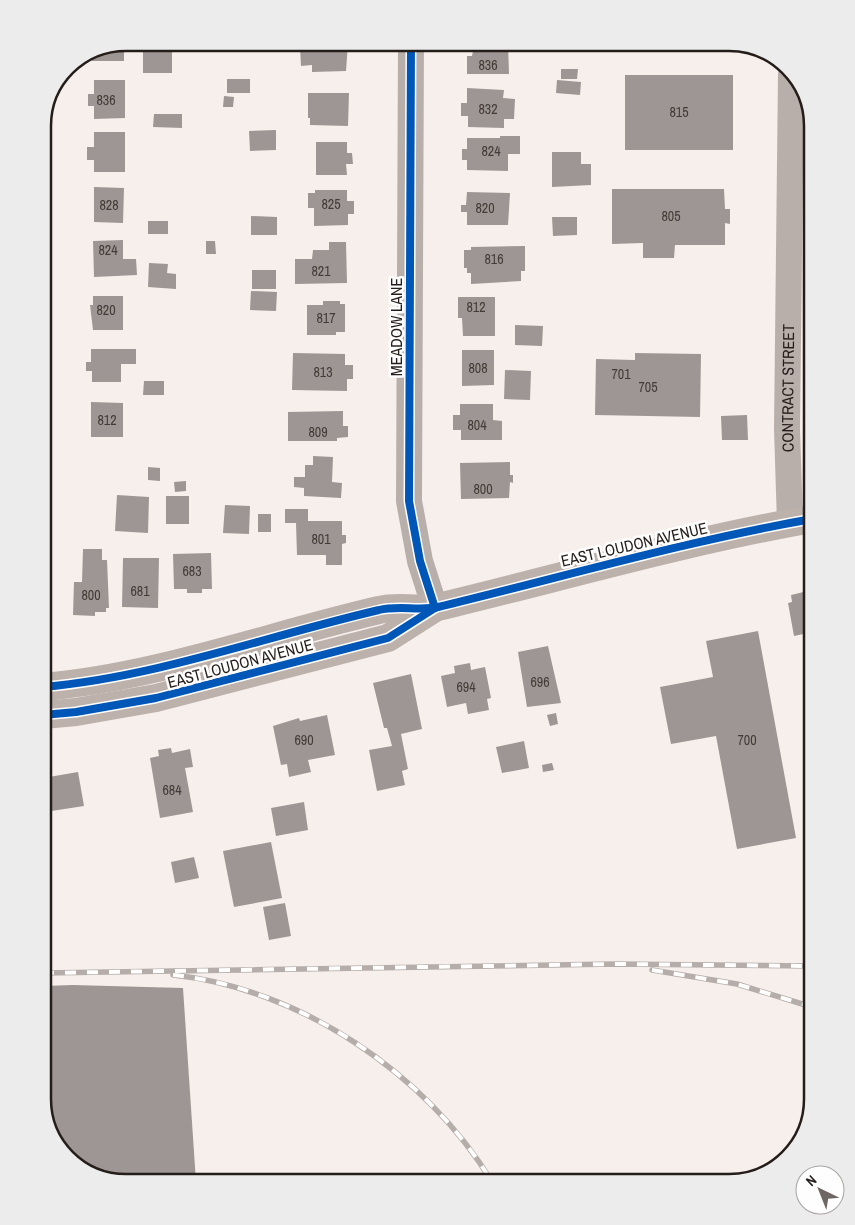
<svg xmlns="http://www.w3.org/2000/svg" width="855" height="1225" font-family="'Archivo Narrow',sans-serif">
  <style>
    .building { fill: #9e9694 }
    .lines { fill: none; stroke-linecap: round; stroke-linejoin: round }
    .minor { stroke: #b9afaa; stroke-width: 26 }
    .major { stroke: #bcb1ab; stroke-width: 28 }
    .rail-casing { stroke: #b5ada9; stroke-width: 5.5 }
    .rail { stroke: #fefefe; stroke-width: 4; stroke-dasharray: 11; stroke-linecap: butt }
    .cycleway-casing { stroke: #fefefe; stroke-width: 11 }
    .cycleway { stroke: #0057b8; stroke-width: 8 }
    .labels { text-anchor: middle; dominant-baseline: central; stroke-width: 5; stroke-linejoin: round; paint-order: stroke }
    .number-label { font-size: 14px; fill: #433b38 }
    .street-label { font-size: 16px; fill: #251d1a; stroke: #fefefe }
    .rim { fill: none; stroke: #251d1a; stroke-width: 2.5 }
  </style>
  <rect width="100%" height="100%" fill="#f7efec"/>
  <!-- building -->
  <g class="building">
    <polygon points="124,43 124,61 92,61 92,55"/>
    <polygon points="249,43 277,43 277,52 249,51"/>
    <polygon points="311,43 348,43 346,71 312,72 312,65 301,66 300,47 311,47"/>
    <polygon points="476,43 508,43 509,74 467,74 467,56 472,56 473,51 478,51"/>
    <rect x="143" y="50" width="29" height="23"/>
    <polygon points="561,69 578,69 577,79 561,79"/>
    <rect x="625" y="75" width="108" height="75"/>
    <rect x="227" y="79" width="23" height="14"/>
    <polygon points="94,80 125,80 125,118 94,119 94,106 88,106 88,94 94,94"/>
    <polygon points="557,80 581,82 580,95 556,93"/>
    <polygon points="467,88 504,90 503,98 515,99 514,119 504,119 504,128 468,127 468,116 461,116 461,103 467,103"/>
    <polygon points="308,93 349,93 348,126 310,125 310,118 308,118"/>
    <polygon points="224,96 234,97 233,107 223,107"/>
    <polygon points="154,114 182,114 182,128 153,127"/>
    <polygon points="276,130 276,150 250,151 249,131"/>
    <polygon points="94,132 125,132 125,172 94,172 94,160 87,160 87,147 94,147"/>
    <polygon points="500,136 520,136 520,154 508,154 508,171 467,170 467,160 462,160 462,149 467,149 467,138 500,138"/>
    <polygon points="316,142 347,142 347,153 352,153 353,164 346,164 347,175 316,175"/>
    <polygon points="552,152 581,152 581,164 591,164 591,185 552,187"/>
    <polygon points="94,187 124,188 123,223 94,222"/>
    <polygon points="612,189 724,189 725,209 730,209 730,224 725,223 725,245 675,245 674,258 643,258 643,243 612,244"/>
    <polygon points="315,190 347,190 347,201 354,201 354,214 348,214 348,225 314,226 314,208 308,208 308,193 315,193"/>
    <polygon points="467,192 510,193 508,225 467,225 467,212 461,212 461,205 466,205"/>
    <polygon points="251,216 277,217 277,235 251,235"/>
    <polygon points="552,217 577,217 577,235 553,236"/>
    <rect x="148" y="221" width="20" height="13"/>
    <polygon points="123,240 123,259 136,259 137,275 94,277 93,241"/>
    <polygon points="206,241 215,241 216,254 206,254"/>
    <polygon points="329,242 346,242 347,283 295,284 295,259 312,259 313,250 329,250"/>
    <polygon points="525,246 525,271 521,271 521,281 471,284 471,273 467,273 467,268 464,268 464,250 471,250 471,247"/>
    <polygon points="149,263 168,264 167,273 176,274 176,289 148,287"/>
    <rect x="252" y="270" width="24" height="19"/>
    <polygon points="251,291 277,292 276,311 250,310"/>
    <polygon points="93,296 123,296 123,330 93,330 90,305 93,305"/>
    <polygon points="458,297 495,297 495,336 463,336 462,318 458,318"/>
    <polygon points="323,301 340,301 340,304 345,304 345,332 336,332 336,335 307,335 307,305 323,305"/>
    <polygon points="515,325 543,326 542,346 515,345"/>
    <polygon points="91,349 136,349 136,364 121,364 121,382 92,382 92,371 86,371 86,362 91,362"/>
    <polygon points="462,350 494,350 494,385 462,386"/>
    <polygon points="293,353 345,354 345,365 353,365 353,379 347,379 347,391 292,390"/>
    <polygon points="635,353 701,354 700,417 595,415 596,359 635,360"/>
    <polygon points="505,370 531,371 530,400 504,399"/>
    <polygon points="144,381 164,381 164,395 143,395"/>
    <polygon points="91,402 123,403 123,437 91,437"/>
    <polygon points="460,404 493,404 493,420 502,421 502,440 461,440 461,430 453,430 453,415 460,415"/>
    <polygon points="343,411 343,426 348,426 348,437 337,438 337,441 288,441 288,412"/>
    <polygon points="747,415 748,440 722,440 721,416"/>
    <polygon points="313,456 333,457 332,482 342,483 341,498 304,496 304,488 294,487 294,477 305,477 305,465 313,465"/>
    <polygon points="510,462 510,475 513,475 513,483 510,482 509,498 461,499 460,463"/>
    <polygon points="148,467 160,468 160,481 148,480"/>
    <polygon points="186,481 186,491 175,492 174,482"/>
    <polygon points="117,495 149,497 148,533 115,531"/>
    <rect x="166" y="496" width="23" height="28"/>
    <polygon points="225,505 250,506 249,534 223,533"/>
    <polygon points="285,509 308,509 308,521 342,521 342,535 346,535 346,543 342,544 342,565 326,565 326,555 297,555 296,523 285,523"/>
    <rect x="258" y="514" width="13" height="18"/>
    <polygon points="83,549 102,549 102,560 107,560 109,608 106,608 106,612 95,612 95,616 73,615 74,582 82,582"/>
    <polygon points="211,553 212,589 202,589 202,593 187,593 187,589 174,589 173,554"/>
    <polygon points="123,558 159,558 158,608 122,607"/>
    <polygon points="812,590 812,642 810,643 808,633 794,636 788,603 792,602 791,595"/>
    <polygon points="758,631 796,838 737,849 716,736 671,744 660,687 713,677 706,641"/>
    <polygon points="548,646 561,703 527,707 518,652"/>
    <polygon points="470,663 471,670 485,667 491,698 487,699 489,710 468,714 466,703 447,707 441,676 455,673 454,666"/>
    <polygon points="411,674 422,729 401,734 408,769 402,771 405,785 377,791 369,750 392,746 387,728 384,728 373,683"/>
    <polygon points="556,713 558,724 550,726 547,715"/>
    <polygon points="327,715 335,755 308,760 311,772 289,777 287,764 281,765 273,726 299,718 300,721"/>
    <polygon points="524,741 529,768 502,773 496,747"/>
    <polygon points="171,748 172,753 190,749 193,767 185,768 193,812 160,818 150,758 159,756 158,750"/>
    <polygon points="552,763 554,770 543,772 542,765"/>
    <polygon points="78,772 84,806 45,812 43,778"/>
    <polygon points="304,802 308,830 276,836 271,808"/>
    <polygon points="271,842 282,898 234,907 223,851"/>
    <polygon points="194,857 199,878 175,883 171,862"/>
    <polygon points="285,903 291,936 269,940 263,907"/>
    <polygon points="73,985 183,988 196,1182 121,1182 84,1171 54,1140 42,1098 43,986"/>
  </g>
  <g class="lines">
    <!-- minor -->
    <g class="minor">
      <polyline points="411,43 409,501 420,561 435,608"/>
      <path id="s1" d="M790,523L787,429L791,74"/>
    </g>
    <!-- major -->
    <g class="major">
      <path d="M43,687C157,677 267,636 379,610C398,605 419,611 438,607C563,577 686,541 812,519"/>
      <polyline points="43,715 76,712 156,698 388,638 435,608"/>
    </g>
    <!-- rail casing -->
    <g class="rail-casing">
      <g id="rail">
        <polyline points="652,970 737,984 812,1007"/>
        <polyline points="43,973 615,964 812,966"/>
        <path d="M173,975C299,988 427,1074 492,1182"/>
      </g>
    </g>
    <!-- rail -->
    <use href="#rail" class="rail"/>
    <!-- cycleway casing -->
    <g class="cycleway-casing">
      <g id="cycleway">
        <polyline points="411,43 409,501 420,561 435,608"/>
        <path d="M43,687C157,677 267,636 379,610C398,605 419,611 438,607C563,577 686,541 812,519"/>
        <polyline points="43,715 76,712 156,698 388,638 435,608"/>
      </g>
    </g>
    <!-- cycleway -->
    <use href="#cycleway" class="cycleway"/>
  </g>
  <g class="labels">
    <!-- number labels -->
    <g class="number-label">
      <text x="488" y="65">836</text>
      <text x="106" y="100">836</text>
      <text x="488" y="109">832</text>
      <text x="679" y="112">815</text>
      <text x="491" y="151">824</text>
      <text x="331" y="204">825</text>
      <text x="109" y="205">828</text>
      <text x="485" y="208">820</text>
      <text x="671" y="216">805</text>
      <text x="108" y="250">824</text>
      <text x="494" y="259">816</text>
      <text x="321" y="271">821</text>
      <text x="476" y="307">812</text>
      <text x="106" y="310">820</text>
      <text x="326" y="318">817</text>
      <text x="478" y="368">808</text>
      <text x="323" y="372">813</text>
      <text x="621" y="374">701</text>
      <text x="648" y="387">705</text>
      <text x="107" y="420">812</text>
      <text x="477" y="425">804</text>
      <text x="318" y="432">809</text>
      <text x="483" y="489">800</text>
      <text x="321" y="539">801</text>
      <text x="192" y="571">683</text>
      <text x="140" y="591">681</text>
      <text x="91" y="595">800</text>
      <text x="540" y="682">696</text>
      <text x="466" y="687">694</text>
      <text x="304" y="740">690</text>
      <text x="747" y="740">700</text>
      <text x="172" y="790">684</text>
    </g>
    <!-- street labels -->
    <g class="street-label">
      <text transform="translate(396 327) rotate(-90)">MEADOW LANE</text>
      <text stroke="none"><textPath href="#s1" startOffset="135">CONTRACT STREET</textPath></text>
      <text transform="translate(634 544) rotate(-13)">EAST LOUDON AVENUE</text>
      <text transform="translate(240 663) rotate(-15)">EAST LOUDON AVENUE</text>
    </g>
  </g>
  <!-- crop -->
  <path d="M0 0H855V1225H0ZM126 51H729A75 75 0 0 1 804 126V1099A75 75 0 0 1 729 1174H126A75 75 0 0 1 51 1099V126A75 75 0 0 1 126 51Z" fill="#edecec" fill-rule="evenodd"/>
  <path class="rim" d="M126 51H729A75 75 0 0 1 804 126V1099A75 75 0 0 1 729 1174H126A75 75 0 0 1 51 1099V126A75 75 0 0 1 126 51Z"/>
  <!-- north arrow -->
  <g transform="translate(820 1190) rotate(317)"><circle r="24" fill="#fefefe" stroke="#a7a4a3"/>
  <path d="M0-4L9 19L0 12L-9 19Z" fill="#6e6664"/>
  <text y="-8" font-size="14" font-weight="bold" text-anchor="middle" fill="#251d1a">N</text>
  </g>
</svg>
